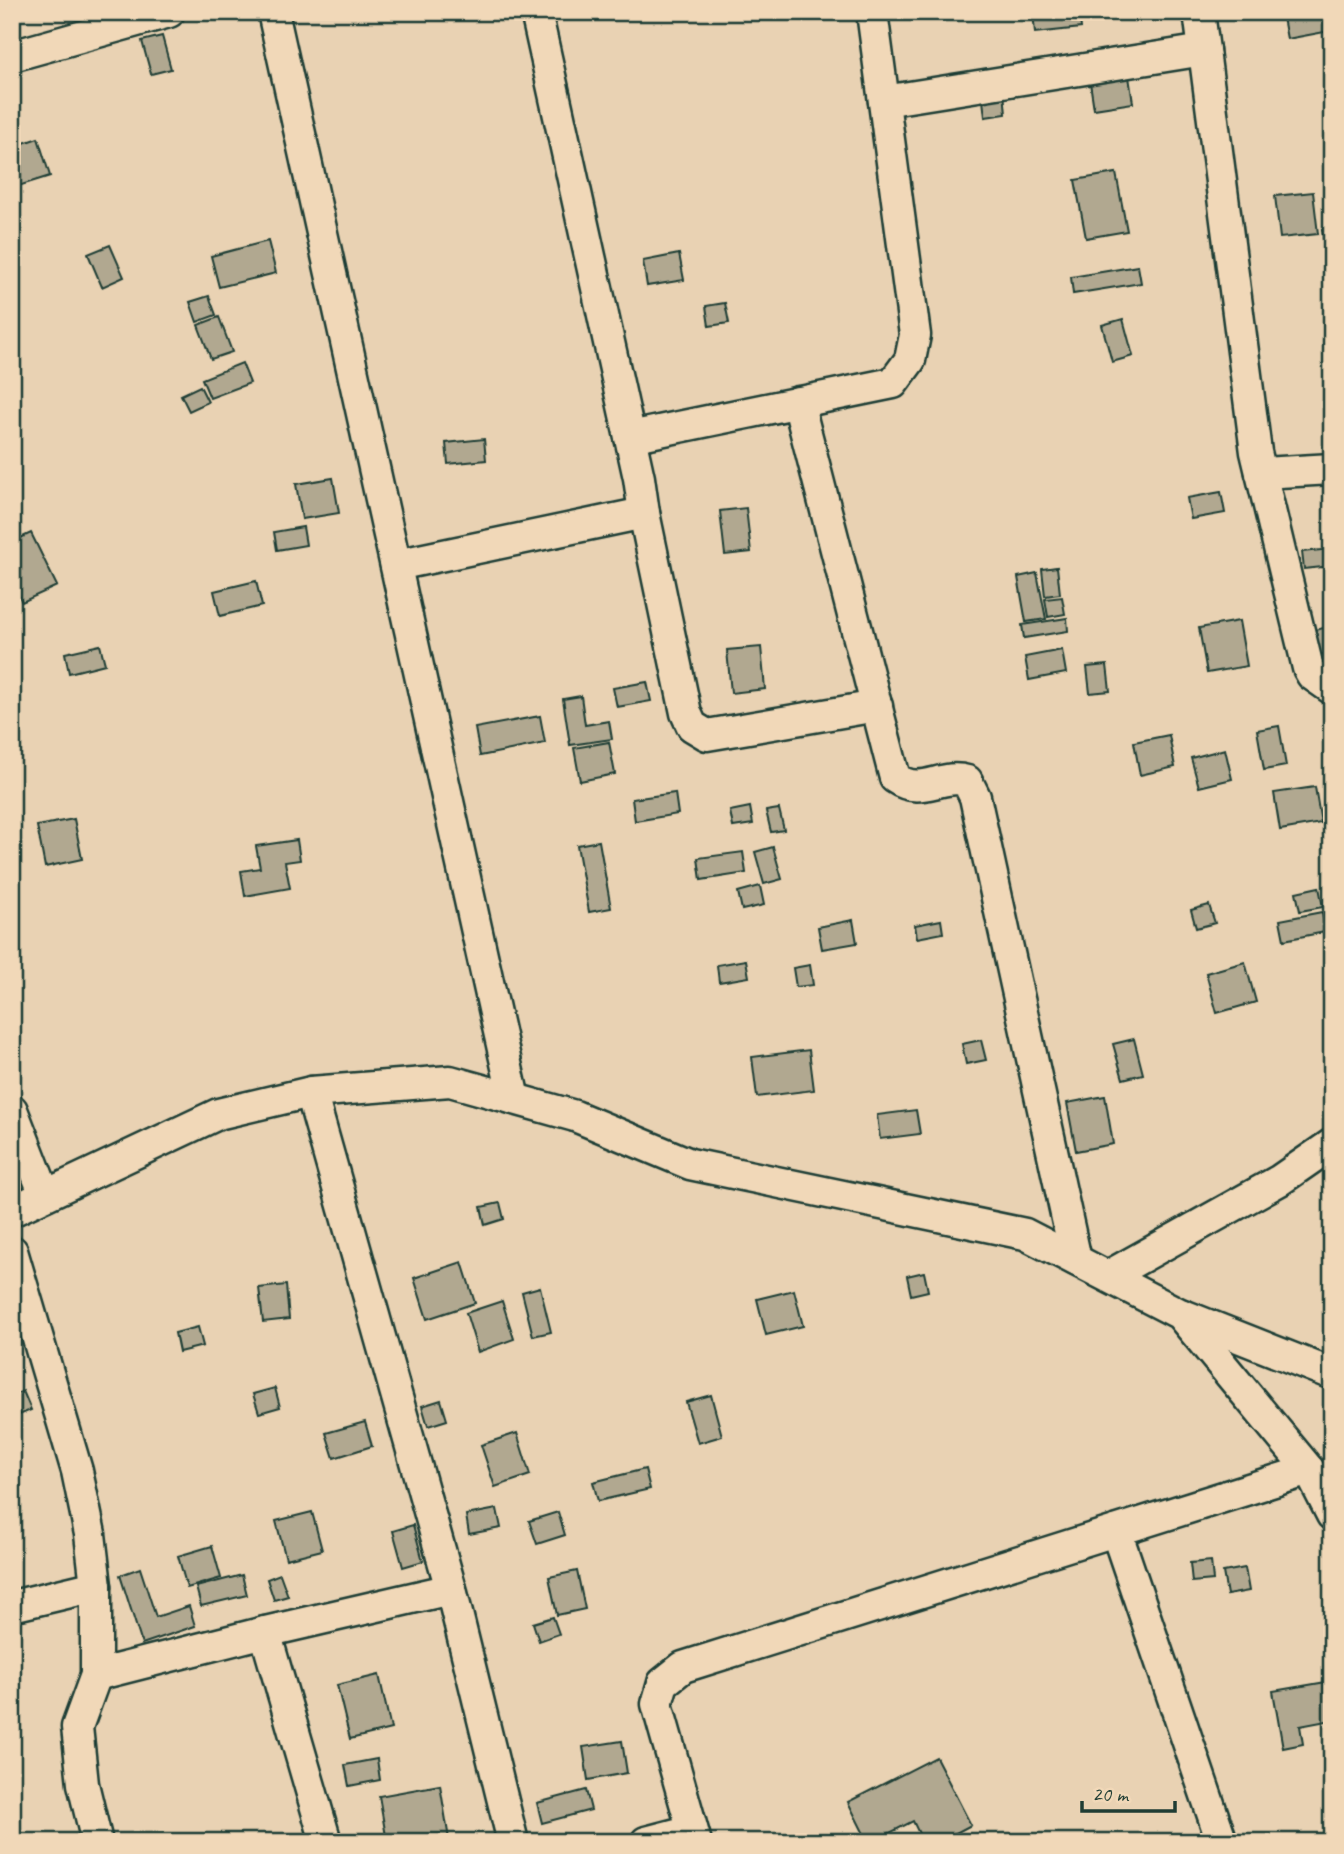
<svg xmlns="http://www.w3.org/2000/svg" width="1344" height="1854" font-family="Caveat,sans-serif">
  <style>
    .building { fill: #b1a890; stroke: #1f3d34; stroke-width: 2 }
    .lines { fill: none; stroke-linecap: round; stroke-linejoin: round }
    .minor-casing { stroke: #1f3d34; stroke-width: 35 }
    .minor { stroke: #f1d8b8; stroke-width: 30 }
  </style>
  <rect width="100%" height="100%" fill="#e9d2b3"/>
  <filter id="ink" filterUnits="userSpaceOnUse"><feTurbulence type="fractalNoise" baseFrequency=".0143" numOctaves="2"/><feDisplacementMap in="SourceGraphic" scale="14" xChannelSelector="R" yChannelSelector="G"/><feConvolveMatrix kernelMatrix="1 2 1 2 8 2 1 2 1" color-interpolation-filters="sRGB"/></filter>
  <g filter="url(#ink)">
    <!-- building -->
    <g class="building">
      <polygon points="1033,12 1079,12 1081,28 1035,33"/>
      <polygon points="1282,12 1327,12 1330,31 1287,39"/>
      <polygon points="162,36 171,69 151,74 142,41"/>
      <polygon points="1128,70 1133,103 1094,109 1089,76"/>
      <polygon points="1003,81 1006,114 985,117 981,83"/>
      <polygon points="38,138 50,176 12,188 12,147"/>
      <polygon points="1116,173 1127,231 1086,238 1075,180"/>
      <polygon points="1313,192 1318,234 1280,238 1275,196"/>
      <polygon points="1332,228 1332,249 1325,250 1322,229"/>
      <polygon points="268,241 276,273 219,287 211,256"/>
      <polygon points="110,245 124,277 102,287 88,254"/>
      <polygon points="679,254 684,280 647,286 643,261"/>
      <polygon points="1138,266 1141,283 1073,294 1071,277"/>
      <polygon points="209,296 216,315 197,322 190,302"/>
      <polygon points="725,303 729,323 709,326 706,306"/>
      <polygon points="219,317 232,352 211,359 198,325"/>
      <polygon points="1123,319 1133,356 1112,362 1102,325"/>
      <polygon points="242,363 250,383 210,398 202,379"/>
      <polygon points="200,386 208,402 189,411 181,395"/>
      <polygon points="484,439 486,460 448,464 446,443"/>
      <polygon points="333,478 339,513 302,519 296,484"/>
      <polygon points="1221,492 1225,513 1191,519 1187,498"/>
      <polygon points="746,508 751,552 725,555 720,511"/>
      <polygon points="303,527 306,545 277,550 274,532"/>
      <polygon points="31,533 57,586 22,602 12,581 12,542"/>
      <polygon points="1331,549 1332,566 1304,569 1302,552"/>
      <polygon points="1057,567 1060,594 1045,596 1042,569"/>
      <polygon points="1037,573 1046,619 1026,622 1018,577"/>
      <polygon points="256,581 262,606 220,616 214,591"/>
      <polygon points="1062,597 1065,614 1048,617 1045,599"/>
      <polygon points="1067,618 1068,631 1024,638 1022,625"/>
      <polygon points="1239,621 1247,666 1207,673 1199,628"/>
      <polygon points="1329,627 1332,652 1315,656 1309,631"/>
      <polygon points="100,645 105,664 69,673 65,653"/>
      <polygon points="761,647 765,689 731,693 727,650"/>
      <polygon points="1062,650 1066,673 1029,680 1025,657"/>
      <polygon points="1107,665 1110,691 1090,693 1087,667"/>
      <polygon points="647,682 651,701 617,707 613,688"/>
      <polygon points="581,696 585,725 609,721 612,739 570,745 563,699"/>
      <polygon points="540,716 545,743 480,756 475,728"/>
      <polygon points="1279,726 1286,766 1264,770 1257,730"/>
      <polygon points="1169,735 1175,767 1140,775 1134,742"/>
      <polygon points="609,742 615,774 580,781 574,748"/>
      <polygon points="1225,749 1232,779 1199,787 1191,758"/>
      <polygon points="1315,787 1321,823 1280,830 1274,793"/>
      <polygon points="675,793 678,814 635,821 632,799"/>
      <polygon points="750,807 753,824 733,827 730,811"/>
      <polygon points="779,809 784,830 771,832 766,811"/>
      <polygon points="74,819 82,859 45,867 37,826"/>
      <polygon points="297,840 300,860 285,862 290,888 245,896 241,871 260,868 256,846"/>
      <polygon points="599,841 611,908 589,912 577,845"/>
      <polygon points="773,847 782,879 764,884 755,852"/>
      <polygon points="743,852 746,873 701,880 698,858"/>
      <polygon points="760,886 764,905 742,910 738,892"/>
      <polygon points="1319,887 1323,907 1300,911 1296,892"/>
      <polygon points="1209,905 1215,923 1196,928 1191,910"/>
      <polygon points="1322,912 1325,932 1284,940 1280,920"/>
      <polygon points="853,920 857,943 822,949 818,927"/>
      <polygon points="941,920 943,933 917,938 915,925"/>
      <polygon points="746,960 749,977 719,982 717,965"/>
      <polygon points="1245,962 1256,1002 1217,1013 1206,973"/>
      <polygon points="810,965 813,985 796,987 793,968"/>
      <polygon points="1134,1039 1143,1074 1123,1079 1113,1044"/>
      <polygon points="981,1040 986,1060 966,1064 962,1044"/>
      <polygon points="809,1050 814,1090 757,1097 752,1057"/>
      <polygon points="1105,1096 1113,1144 1076,1151 1067,1103"/>
      <polygon points="916,1110 920,1134 880,1139 877,1115"/>
      <polygon points="500,1203 504,1219 485,1225 481,1207"/>
      <polygon points="462,1262 475,1303 427,1319 414,1278"/>
      <polygon points="924,1272 928,1291 911,1295 907,1276"/>
      <polygon points="286,1285 289,1319 263,1322 259,1288"/>
      <polygon points="540,1287 551,1332 533,1336 522,1292"/>
      <polygon points="794,1290 803,1326 766,1335 757,1299"/>
      <polygon points="502,1301 514,1339 478,1352 466,1313"/>
      <polygon points="198,1327 203,1346 179,1352 175,1333"/>
      <polygon points="275,1388 280,1407 259,1413 253,1394"/>
      <polygon points="23,1391 31,1410 12,1418 12,1396"/>
      <polygon points="711,1395 722,1436 698,1443 686,1402"/>
      <polygon points="441,1400 447,1420 428,1426 422,1406"/>
      <polygon points="365,1422 372,1446 334,1458 326,1433"/>
      <polygon points="517,1433 530,1475 495,1487 481,1445"/>
      <polygon points="12,1465 18,1482 12,1484"/>
      <polygon points="645,1469 650,1489 598,1501 593,1482"/>
      <polygon points="497,1509 501,1528 469,1534 466,1515"/>
      <polygon points="312,1512 322,1550 286,1559 276,1521"/>
      <polygon points="558,1512 565,1535 537,1544 529,1521"/>
      <polygon points="413,1525 423,1561 403,1567 393,1531"/>
      <polygon points="212,1546 221,1578 187,1588 178,1556"/>
      <polygon points="1211,1561 1213,1580 1192,1582 1190,1563"/>
      <polygon points="140,1568 156,1617 189,1606 195,1626 142,1644 120,1575"/>
      <polygon points="1245,1568 1249,1591 1227,1595 1223,1572"/>
      <polygon points="577,1571 585,1609 557,1615 549,1577"/>
      <polygon points="280,1574 288,1596 274,1600 267,1579"/>
      <polygon points="242,1575 247,1595 201,1606 196,1587"/>
      <polygon points="553,1617 559,1634 539,1641 533,1623"/>
      <polygon points="379,1675 391,1729 350,1739 337,1685"/>
      <polygon points="1332,1681 1332,1720 1300,1726 1303,1744 1283,1748 1273,1691"/>
      <polygon points="622,1741 627,1773 588,1780 583,1747"/>
      <polygon points="936,1757 971,1825 939,1842 923,1842 913,1821 872,1842 868,1842 848,1802"/>
      <polygon points="377,1759 380,1780 349,1786 345,1765"/>
      <polygon points="440,1785 449,1839 433,1842 387,1842 379,1796"/>
      <polygon points="586,1790 591,1810 542,1823 537,1803"/>
    </g>
    <g class="lines">
      <!-- minor casing -->
      <g class="minor-casing">
        <g id="minor">
          <polyline points="273,12 514,1099"/>
          <polyline points="536,12 639,478 644,513 686,713 692,726 707,735 877,706"/>
          <polyline points="1199,12 1256,452 1308,668 1312,675 1332,689"/>
          <polyline points="12,56 169,12"/>
          <polyline points="884,101 1204,50"/>
          <path d="M798,402L895,778C922,797 940,773 967,781L975,797L1076,1260"/>
          <polyline points="630,437 893,383 910,360 915,335 872,12"/>
          <polyline points="1261,473 1332,469"/>
          <polyline points="396,565 644,513"/>
          <polyline points="311,1092 451,1589 513,1842"/>
          <polyline points="12,1110 45,1195"/>
          <polyline points="12,1211 218,1114 311,1092 450,1081 575,1116 690,1164 1025,1234 1180,1314 1309,1470 1332,1515"/>
          <polyline points="12,1251 77,1471 90,1534 96,1586 96,1675 77,1727 83,1784 97,1842"/>
          <polyline points="1108,1276 1280,1180 1332,1144"/>
          <polyline points="1183,1315 1332,1374"/>
          <polyline points="1116,1531 1222,1842"/>
          <polyline points="12,1606 96,1586"/>
          <polyline points="265,1632 326,1842"/>
          <polyline points="96,1675 265,1632 451,1589"/>
          <polyline points="646,1842 692,1830"/>
          <polyline points="696,1842 657,1704 663,1683 683,1667 1309,1470"/>
        </g>
      </g>
      <!-- minor -->
      <use href="#minor" class="minor"/>
    </g>
  </g>
  <!-- margin -->
  <rect width="1344" height="1854" fill="none" stroke="#f1d8b8" stroke-width="42"/>
  <rect x="21" y="21" width="1302" height="1812" fill="none" stroke="#1f3d34" stroke-width="2.5" filter="url(#ink)"/>
  <!-- scale -->
  <path d="M1082 1801v10h93v-10" fill="none" stroke="#1f3d34" stroke-width="3.5"/>
  <text x="1092" y="1801" font-size="21" fill="#1f3d34" stroke="#f1d8b8" stroke-width="5" paint-order="stroke">20 m</text>
</svg>
